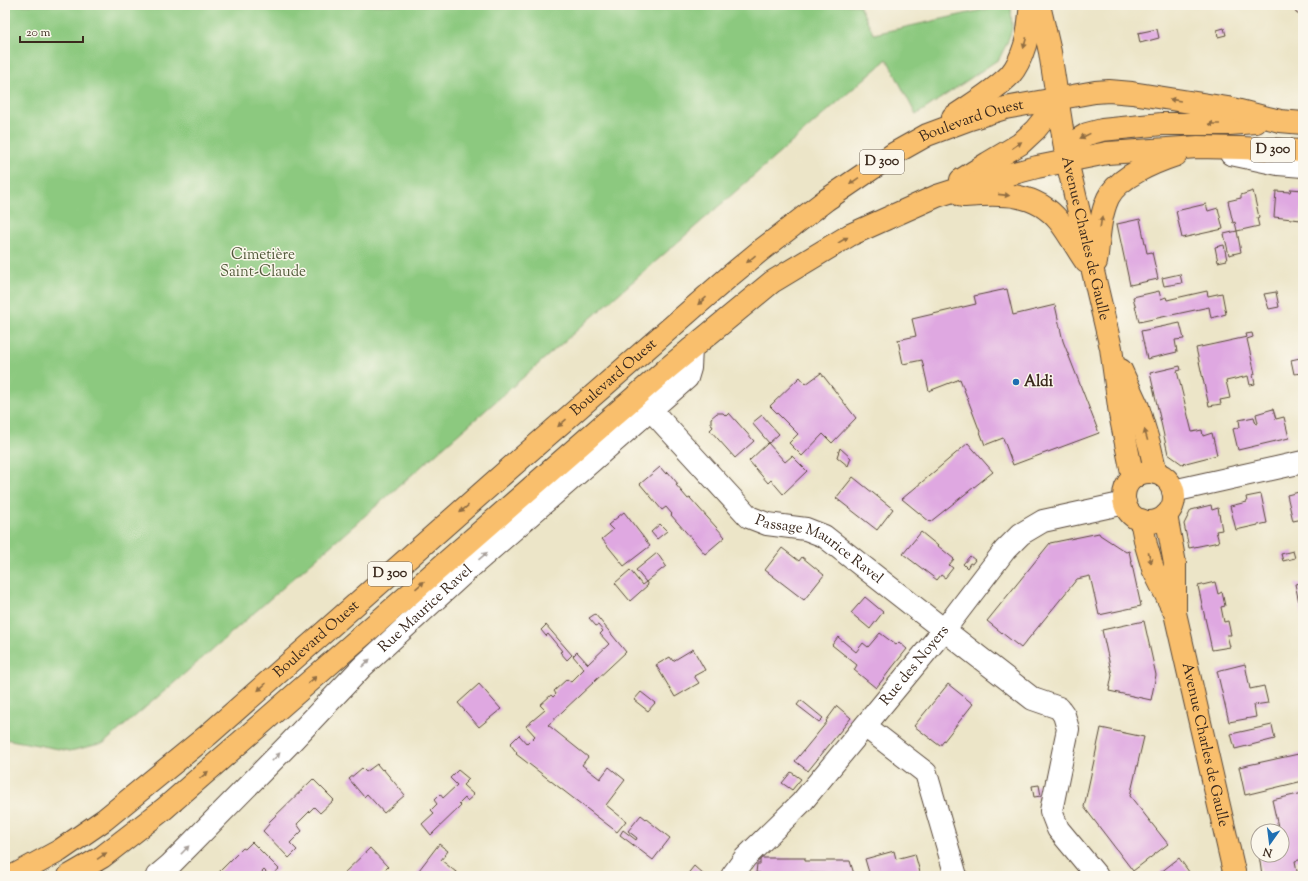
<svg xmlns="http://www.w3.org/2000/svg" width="1308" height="881" font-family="'Sorts Mill Goudy',serif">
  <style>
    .green { fill: #8cc97f; stroke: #647a4e }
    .building { fill: #dfa8e1 }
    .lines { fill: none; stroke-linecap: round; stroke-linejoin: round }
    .minor-casing { stroke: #564638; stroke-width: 24 }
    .major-casing { stroke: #564638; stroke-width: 24 }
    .minor { stroke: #fff; stroke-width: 22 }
    .major { stroke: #f9bf6d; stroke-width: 22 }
    .oneway { fill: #906d42 }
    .oneway2 { fill: #a79f9a }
    .poi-dot { fill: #1f6fb2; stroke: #fbf7ec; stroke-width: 1.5 }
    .labels { text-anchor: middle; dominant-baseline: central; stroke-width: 3; stroke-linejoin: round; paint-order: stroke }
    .shield { fill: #fbf7ec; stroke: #75685c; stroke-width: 1 }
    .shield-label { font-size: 14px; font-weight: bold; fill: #3b2a1e }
    .street-label { font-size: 15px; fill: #3b2a1e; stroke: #fbf7ec }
    .park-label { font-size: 15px; fill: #535a3b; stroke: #fbf7ec }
    .poi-label { font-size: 15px; font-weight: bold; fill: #3b2a1e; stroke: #fbf7ec; text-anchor: start }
  </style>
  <rect width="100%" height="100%" fill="#fbf7ec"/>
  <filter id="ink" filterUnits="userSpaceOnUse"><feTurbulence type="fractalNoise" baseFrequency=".025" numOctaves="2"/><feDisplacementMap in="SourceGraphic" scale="8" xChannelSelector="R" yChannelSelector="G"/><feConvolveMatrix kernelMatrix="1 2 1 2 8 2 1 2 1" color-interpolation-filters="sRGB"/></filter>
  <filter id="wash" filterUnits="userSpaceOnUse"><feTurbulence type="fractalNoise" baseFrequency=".012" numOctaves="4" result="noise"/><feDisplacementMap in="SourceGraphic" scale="16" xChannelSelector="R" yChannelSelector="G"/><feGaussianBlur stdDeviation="0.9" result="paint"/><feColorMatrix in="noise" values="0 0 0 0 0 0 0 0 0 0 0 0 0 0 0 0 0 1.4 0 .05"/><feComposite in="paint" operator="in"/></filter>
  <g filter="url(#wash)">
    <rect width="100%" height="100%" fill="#ece5c8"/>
    <!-- green -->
    <polygon class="green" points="5,5 859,5 874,34 1005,5 1011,5 1012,29 1007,43 999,59 916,115 887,59 175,682 104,743 70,751 5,739"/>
    <g id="blocks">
      <!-- building -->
      <g class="building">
        <polygon points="1294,5 1303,5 1303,17 1296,13"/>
        <polygon points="1224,28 1226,35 1218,37 1217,30"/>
        <polygon points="1157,29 1159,38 1140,43 1138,33"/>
        <polygon points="1291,189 1303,190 1301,220 1274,217 1276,191 1290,192"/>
        <polygon points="1253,191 1259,217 1257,218 1259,226 1237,231 1235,222 1233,223 1228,201 1241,198 1241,195"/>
        <polygon points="1206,204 1208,211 1218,208 1223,229 1182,238 1176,211"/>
        <polygon points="1140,219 1147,253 1152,252 1158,279 1130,285 1117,224"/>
        <polygon points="1237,231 1241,252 1229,255 1224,234"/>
        <polygon points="1224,245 1227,260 1218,262 1215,247"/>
        <polygon points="1180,274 1182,283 1164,286 1162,278"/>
        <polygon points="1007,289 1013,315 1055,305 1063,341 1099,433 1013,465 1003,438 985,445 960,379 929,391 922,360 903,364 898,340 916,336 912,319 976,304 974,296"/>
        <polygon points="1159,291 1161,299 1166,297 1167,300 1207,291 1208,296 1222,293 1226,314 1211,318 1209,307 1139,322 1133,297"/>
        <polygon points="1276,292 1279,307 1269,309 1264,294"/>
        <polygon points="1180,323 1184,339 1175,340 1177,352 1147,359 1141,331"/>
        <polygon points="1252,333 1253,337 1247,339 1255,374 1253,375 1255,384 1250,385 1248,376 1226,381 1230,398 1220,400 1221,404 1209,406 1196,348 1247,337 1246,334"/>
        <polygon points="1300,358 1303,373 1294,374 1291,360"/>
        <polygon points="1180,366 1181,370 1177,371 1192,432 1202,430 1203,436 1212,433 1217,455 1182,464 1168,454 1150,373"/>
        <polygon points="821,373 856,418 832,443 823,434 802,456 789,443 798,434 770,406 800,377 806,384"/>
        <polygon points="1273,409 1276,419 1284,417 1289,438 1238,450 1233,429 1240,427 1239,420 1254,417 1256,424 1258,423 1256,414"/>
        <polygon points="717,413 723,413 726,416 729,413 754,441 735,458 710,430 713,427 711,424 711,418"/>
        <polygon points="762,415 779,434 769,443 752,423"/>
        <polygon points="768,443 785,462 792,456 807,471 783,494 771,480 768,483 749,461"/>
        <polygon points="968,443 993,472 930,522 902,499"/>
        <polygon points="840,448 851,458 848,466 837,457"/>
        <polygon points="660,467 666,474 668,472 678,484 676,485 688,499 690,498 725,537 705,554 671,515 672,514 666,507 662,510 640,484"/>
        <polygon points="853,477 893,509 877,530 836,498"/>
        <polygon points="1303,491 1303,519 1293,521 1287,495"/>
        <polygon points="1261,494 1267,523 1236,530 1230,506 1247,502 1246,497"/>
        <polygon points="1211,505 1212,510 1218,508 1222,530 1216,531 1219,542 1189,548 1184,524 1191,510"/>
        <polygon points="624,512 650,546 624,566 602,539 613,530 608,525"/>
        <polygon points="660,524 667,531 657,539 651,532"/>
        <polygon points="921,532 954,559 949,565 953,568 945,578 941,575 937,580 903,554"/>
        <polygon points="1099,533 1100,535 1126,552 1129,551 1141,606 1099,615 1090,576 1077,579 1021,648 987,621 1050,543"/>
        <polygon points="782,548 799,561 802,557 824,575 804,600 765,570"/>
        <polygon points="1293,551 1295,558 1283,561 1281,554"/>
        <polygon points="657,553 666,566 646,582 636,570"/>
        <polygon points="970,556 975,560 972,564 970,563 967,568 963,564"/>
        <polygon points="630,570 642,585 646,582 648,585 630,601 615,583"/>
        <polygon points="1215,582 1218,594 1222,592 1225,606 1221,607 1224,622 1228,621 1231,635 1227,635 1230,647 1212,650 1198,586"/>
        <polygon points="1301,583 1303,590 1302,616 1295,584"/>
        <polygon points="865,597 883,612 870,629 851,613"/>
        <polygon points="595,614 626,652 548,725 588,757 582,765 600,779 609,767 625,780 606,805 626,821 617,832 516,754 517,753 510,744 519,735 527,744 535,736 526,726 545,710 540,705 551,695 553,697 556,694 554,691 567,679 571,682 584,669 573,656 577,652 588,664 609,644 600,634 603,631 598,625 596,626 589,618"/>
        <polygon points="1144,621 1156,675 1151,700 1109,691 1112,675 1102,630"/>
        <polygon points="546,625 572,655 567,660 560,652 562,651 548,634 546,636 541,630"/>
        <polygon points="880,633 896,645 899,642 907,649 876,688 854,670 857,665 832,645 838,637 856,652 863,643 868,647"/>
        <polygon points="693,649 705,670 694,676 699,683 675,697 656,665 670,657 673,661"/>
        <polygon points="1245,664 1250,689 1264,686 1268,703 1254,705 1256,717 1229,722 1217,671"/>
        <polygon points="479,684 501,709 479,727 458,703"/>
        <polygon points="948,684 973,704 940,746 914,726"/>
        <polygon points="641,692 655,703 648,711 634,700"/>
        <polygon points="801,700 823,718 819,722 797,705"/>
        <polygon points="837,706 851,718 808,771 795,761 827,722 826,721"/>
        <polygon points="1272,725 1275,739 1235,749 1231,734"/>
        <polygon points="1101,728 1144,737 1130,796 1168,844 1133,871 1084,807"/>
        <polygon points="1303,753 1303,781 1245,795 1239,767"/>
        <polygon points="377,764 382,770 383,769 405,795 384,813 367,794 364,797 349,779 362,768 366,772"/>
        <polygon points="458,770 469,779 463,785 474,795 467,801 465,798 459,804 461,806 431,835 422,824 434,813 431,810 437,804 434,800 440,794 443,798 457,785 450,778"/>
        <polygon points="791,772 801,779 792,790 782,783"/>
        <polygon points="313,779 334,800 320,813 314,807 297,824 302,831 290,843 297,850 289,858 263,831 270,823 269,822"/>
        <polygon points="1039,785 1041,796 1034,797 1032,786"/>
        <polygon points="1303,793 1303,859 1295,861 1298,876 1262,876 1259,855 1282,855 1282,831 1279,831 1272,800"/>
        <polygon points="641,815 670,838 653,860 620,835 623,830 636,840 637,838 628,831"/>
        <polygon points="252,842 279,869 271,876 270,876 264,870 258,876 219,876 217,874 243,848 245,849"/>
        <polygon points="439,844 448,851 441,860 461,876 418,876 416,874"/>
        <polygon points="370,848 388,867 379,876 341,876"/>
        <polygon points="894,851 896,859 915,854 921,876 870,876 865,859"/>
        <polygon points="760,858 805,858 805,861 850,861 854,874 802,873 802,876 760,876 760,873 756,873 757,864 760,864"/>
        <polygon points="1179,858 1192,876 1156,876"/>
        <polygon points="694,866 705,876 686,876"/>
      </g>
    </g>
  </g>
  <g filter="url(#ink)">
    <use href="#blocks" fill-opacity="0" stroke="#564638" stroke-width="1"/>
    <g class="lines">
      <!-- minor casing -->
      <g class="minor-casing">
        <g id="minor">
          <polyline points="1231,154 1278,164 1303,166"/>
          <path id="s1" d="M651,410L749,517L767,524L806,529L824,536L944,630L1033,699L1059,708L1064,715L1068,729L1051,811L1058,829L1097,876"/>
          <polyline points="1173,491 1303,462"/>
          <polyline points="865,726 926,773 956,876"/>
          <path id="s2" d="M157,876L170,865L290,743L362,667L473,565L687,378L690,368L691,349"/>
          <path id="s3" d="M732,876L745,858L802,802L944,630L1005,550L1021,534L1043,521L1125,503"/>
        </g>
      </g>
      <!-- major casing -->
      <g class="major-casing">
        <g id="major">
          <path id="s4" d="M1039,5L1050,52L1067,161L1111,348L1120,414L1133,478"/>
          <path d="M953,117C972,104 994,91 1010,75C1017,67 1022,55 1025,45C1029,32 1029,18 1031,5"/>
          <polyline points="1067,161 1071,148 1079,139 1087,134 1102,130 1162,124 1229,124 1256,122"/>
          <polyline points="961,180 988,163 1020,144 1035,130 1048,114 1057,98"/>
          <path d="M962,196C998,194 1034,190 1059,221C1069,234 1077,249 1086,262"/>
          <path d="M1096,262C1099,241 1099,218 1108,198C1118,177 1155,162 1176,155"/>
          <polyline points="1121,370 1138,407 1150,447 1156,473"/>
          <circle cx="1149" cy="497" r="25"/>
          <path id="s5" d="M1166,515L1175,564V613L1235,876"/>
          <polyline points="1141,520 1146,545 1153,569 1173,609"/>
          <path id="s6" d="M13,876L59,851L104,820L208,735L510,468L731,275L760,251L826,200L895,153L927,135L970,119L1005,108L1095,92L1109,91L1132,93L1228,108L1280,121L1303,123"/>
          <polyline points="69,876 102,857 164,809 669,367 772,282 850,235 937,196 984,181 1037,167 1107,153 1198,147 1242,148 1303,151"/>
        </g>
      </g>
      <!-- minor -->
      <use href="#minor" class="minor"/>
      <!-- major -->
      <use href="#major" class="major"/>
    </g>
    <!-- one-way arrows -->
    <defs><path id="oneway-solid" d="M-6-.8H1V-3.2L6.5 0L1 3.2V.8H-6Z"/></defs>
    <g class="oneway">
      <use href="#oneway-solid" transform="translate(1025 43) rotate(105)"/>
      <use href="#oneway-solid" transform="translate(1175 100) rotate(-171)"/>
      <use href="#oneway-solid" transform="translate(1214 124) rotate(180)"/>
      <use href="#oneway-solid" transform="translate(1085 136) rotate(154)"/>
      <use href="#oneway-solid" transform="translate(1017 145) rotate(-34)"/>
      <use href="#oneway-solid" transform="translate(854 181) rotate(146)"/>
      <use href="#oneway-solid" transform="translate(1004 195) rotate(6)"/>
      <use href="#oneway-solid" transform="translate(1101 222) rotate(-82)"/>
      <use href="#oneway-solid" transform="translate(843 240) rotate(-31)"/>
      <use href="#oneway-solid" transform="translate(751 259) rotate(140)"/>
      <use href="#oneway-solid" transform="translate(702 301) rotate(139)"/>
      <use href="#oneway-solid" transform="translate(562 423) rotate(139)"/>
      <use href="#oneway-solid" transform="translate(1146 435) rotate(-106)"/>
      <use href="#oneway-solid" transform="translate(464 509) rotate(139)"/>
      <use href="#oneway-solid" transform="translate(1150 558) rotate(74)"/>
      <use href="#oneway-solid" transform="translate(420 585) rotate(-41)"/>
      <use href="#oneway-solid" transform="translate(312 680) rotate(-41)"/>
      <use href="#oneway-solid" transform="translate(262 687) rotate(138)"/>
      <use href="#oneway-solid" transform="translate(204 775) rotate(-41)"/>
      <use href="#oneway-solid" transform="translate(102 856) rotate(-34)"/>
    </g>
    <g class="oneway2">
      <use href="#oneway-solid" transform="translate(483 556) rotate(-41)"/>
      <use href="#oneway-solid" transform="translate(366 663) rotate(-43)"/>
      <use href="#oneway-solid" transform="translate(276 757) rotate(-46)"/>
      <use href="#oneway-solid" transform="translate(185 850) rotate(-46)"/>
    </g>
  </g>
  <!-- markers -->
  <circle class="poi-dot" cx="1016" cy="382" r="4"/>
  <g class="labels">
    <!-- shield labels -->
    <g class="shield">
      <rect x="1251" y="138" width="44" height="24" rx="3"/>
      <rect x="860" y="150" width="44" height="24" rx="3"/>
      <rect x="368" y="562" width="44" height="24" rx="3"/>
    </g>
    <g class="shield-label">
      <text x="1273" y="150">D 300</text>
      <text x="882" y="162">D 300</text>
      <text x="390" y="574">D 300</text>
    </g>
    <!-- street labels -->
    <g class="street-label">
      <text stroke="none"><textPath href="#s6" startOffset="1226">Boulevard Ouest</textPath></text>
      <text stroke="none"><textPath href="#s4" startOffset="238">Avenue Charles de Gaulle</textPath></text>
      <text stroke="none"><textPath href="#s6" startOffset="782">Boulevard Ouest</textPath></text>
      <text stroke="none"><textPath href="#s1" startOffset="224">Passage Maurice Ravel</textPath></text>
      <text stroke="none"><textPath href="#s2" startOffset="379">Rue Maurice Ravel</textPath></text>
      <text stroke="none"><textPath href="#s6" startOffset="386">Boulevard Ouest</textPath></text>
      <text stroke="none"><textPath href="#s3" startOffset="279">Rue des Noyers</textPath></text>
      <text stroke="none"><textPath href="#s5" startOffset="234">Avenue Charles de Gaulle</textPath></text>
    </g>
    <!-- park labels -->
    <g class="park-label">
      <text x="263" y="255">Cimetière<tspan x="263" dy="17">Saint-Claude</tspan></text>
    </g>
    <!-- poi labels -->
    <g class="poi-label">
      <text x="1024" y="382">Aldi</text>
    </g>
  </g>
  <!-- margin -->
  <rect width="1308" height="881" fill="none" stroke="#fbf7ec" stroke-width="20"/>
  <!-- north arrow -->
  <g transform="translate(1270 843) rotate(194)"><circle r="19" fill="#fbf7ec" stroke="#aea59a"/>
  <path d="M0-3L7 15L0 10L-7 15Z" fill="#1f6fb2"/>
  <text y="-6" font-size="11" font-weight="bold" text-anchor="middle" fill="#3b2a1e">N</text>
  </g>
  <!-- scale -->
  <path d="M20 36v6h63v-6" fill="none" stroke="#3b2a1e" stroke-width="2"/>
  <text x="26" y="36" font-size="12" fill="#3b2a1e" stroke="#fbf7ec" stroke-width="3" paint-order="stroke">20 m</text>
</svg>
